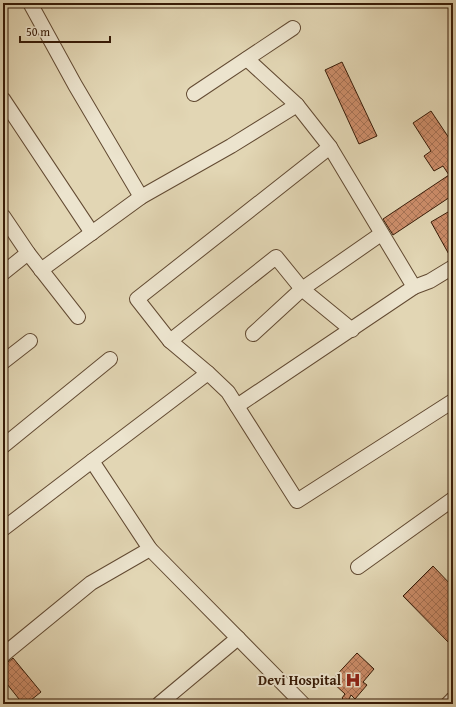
<svg xmlns="http://www.w3.org/2000/svg" width="456" height="707" font-family="'Gentium Book Plus',serif">
  <style>
    .building { fill: url(#building-cross-hatch); stroke: #371b07 }
    .lines { fill: none; stroke-linecap: round; stroke-linejoin: round }
    .minor-casing { stroke: #624a32; stroke-width: 16 }
    .minor { stroke: #ece4ce; stroke-width: 14 }
    .labels { text-anchor: middle; dominant-baseline: central; stroke-width: 4; stroke-linejoin: round; paint-order: stroke }
    .poi-label { font-size: 14px; font-weight: bold; fill: #371b07; stroke: #ece4ce; text-anchor: end }
  </style>
  <defs>
    <pattern id="building-cross-hatch" width="8" height="8" patternUnits="userSpaceOnUse"><rect width="8" height="8" fill="#cd8e6b"/><path d="M0 0l8 8M0 8l8-8" fill="none" stroke="#a77356"/></pattern>
  </defs>
  <rect width="100%" height="100%" fill="#e2d6b4"/>
  <filter id="stains"><feTurbulence type="fractalNoise" baseFrequency=".005" numOctaves="4"/><feColorMatrix values="0 0 0 0 .2 0 0 0 0 .09 0 0 0 0 .02 0 0 0 .5 -.17"/></filter>
  <radialGradient id="worn" r=".72"><stop offset=".6" stop-color="#630" stop-opacity="0"/><stop offset="1" stop-color="#630" stop-opacity=".3"/></radialGradient>
  <!-- building -->
  <g class="building">
    <polygon points="342,62 377,136 359,144 325,70"/>
    <polygon points="431,111 453,144 453,195 393,235 383,219 449,175 443,166 434,171 424,156 431,151 413,123"/>
    <polygon points="448,212 453,221 453,257 451,258 431,222"/>
    <polygon points="433,566 453,587 453,643 451,645 403,596"/>
    <polygon points="357,653 374,669 363,682 367,685 355,699 351,695 347,703 342,698 345,694 331,681"/>
    <polygon points="13,658 41,692 26,704 23,704 3,679 3,666"/>
  </g>
  <g class="lines">
    <!-- minor casing -->
    <g class="minor-casing">
      <g id="minor">
        <polyline points="30,3 75,85 141,197"/>
        <polyline points="247,59 297,105 330,147 414,287 430,281 453,267"/>
        <polyline points="194,94 293,28"/>
        <polyline points="3,99 92,233"/>
        <polyline points="3,216 28,253 78,317"/>
        <polyline points="41,270 141,197 231,146 297,105"/>
        <polyline points="3,273 28,253"/>
        <polyline points="253,334 302,289 381,234"/>
        <polyline points="170,341 276,257 302,289 352,330"/>
        <polyline points="3,362 30,341"/>
        <polyline points="208,373 170,341 137,299 330,147"/>
        <polyline points="237,406 414,287"/>
        <polyline points="3,446 110,359"/>
        <polyline points="3,529 92,461"/>
        <polyline points="150,549 92,461 208,373 228,392 297,501 453,401"/>
        <polyline points="358,567 453,499"/>
        <polyline points="3,655 91,583 150,549 303,704"/>
        <polyline points="159,704 238,638"/>
        <polyline points="448,704 453,699"/>
      </g>
    </g>
    <!-- minor -->
    <use href="#minor" class="minor"/>
  </g>
  <!-- icons -->
  <defs>
    <g id="hospital-bare" transform="scale(1.2)"><path d="M-5-5h3v3.5h4V-5h3V5h-3V1.5h-4V5h-3Z" fill="#8f2418" stroke="#ece4ce" stroke-width="2.5" paint-order="stroke"/></g>
  </defs>
  <g fill-rule="evenodd">
    <use href="#hospital-bare" x="353" y="680"/>
  </g>
  <g class="labels">
    <!-- poi labels -->
    <g class="poi-label">
      <text x="341" y="680">Devi Hospital</text>
    </g>
  </g>
  <!-- margin -->
  <rect width="456" height="707" fill="none" stroke="#e2d6b4" stroke-width="16"/>
  <rect x="4" y="4" width="448" height="699" fill="none" stroke="#371b07" stroke-width="2"/>
  <rect x="8" y="8" width="440" height="691" fill="none" stroke="#371b07"/>
  <!-- scale -->
  <path d="M20 36v6h90v-6" fill="none" stroke="#371b07" stroke-width="2"/>
  <text x="26" y="36" font-size="12" fill="#371b07" stroke="#ece4ce" stroke-width="3" paint-order="stroke">50 m</text>
  <rect width="100%" height="100%" filter="url(#stains)"/>
  <rect width="100%" height="100%" fill="url(#worn)"/>
</svg>
